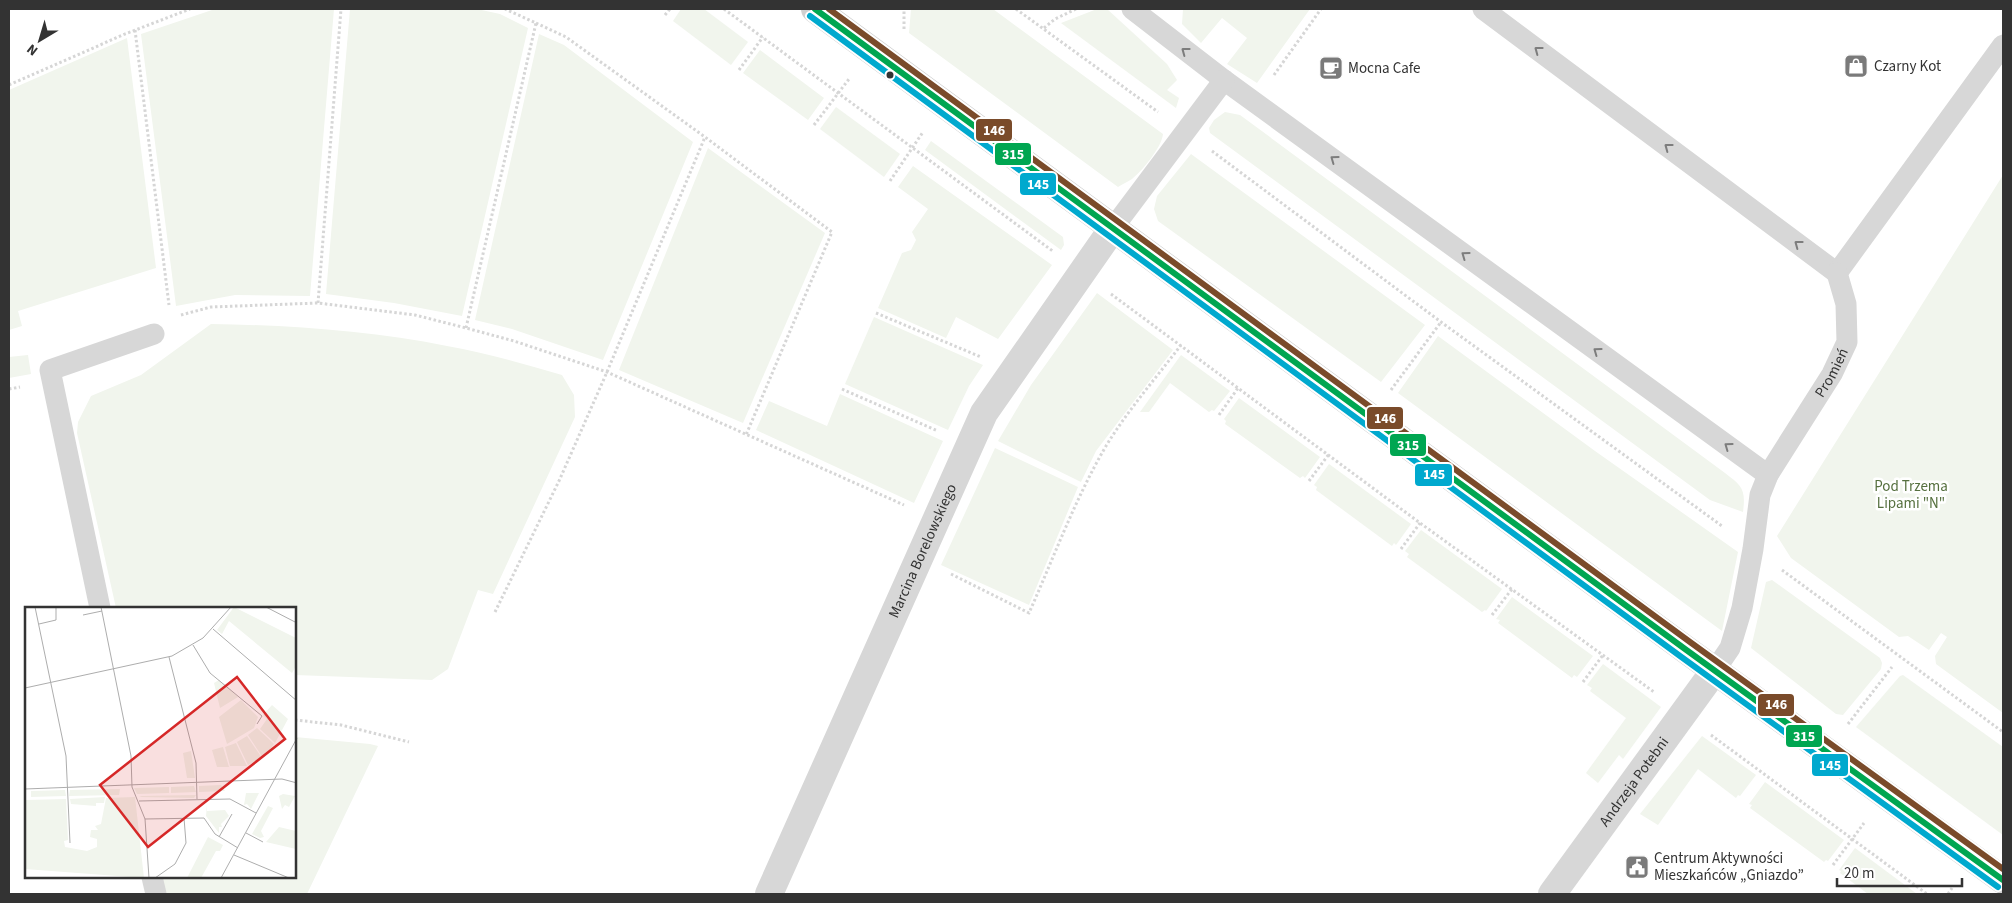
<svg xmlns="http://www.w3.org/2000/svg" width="2012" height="903" font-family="'Source Sans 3',sans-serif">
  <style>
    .green { fill: #f1f5ed }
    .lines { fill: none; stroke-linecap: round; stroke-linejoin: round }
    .path { stroke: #d6d6d6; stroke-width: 3; stroke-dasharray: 2.5 2.5; stroke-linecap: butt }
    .lane { stroke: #d7d7d7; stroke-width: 21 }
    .street { stroke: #d7d7d7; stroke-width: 28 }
    .secondary { stroke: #d0d0d0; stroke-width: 28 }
    .bus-1-casing { stroke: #fff; stroke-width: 10 }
    .bus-2-casing { stroke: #fff; stroke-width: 10 }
    .bus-3-casing { stroke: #fff; stroke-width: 10 }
    .bus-1 { stroke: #00a651; stroke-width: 6 }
    .bus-2 { stroke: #00a9ce; stroke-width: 6 }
    .bus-3 { stroke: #7a4b2a; stroke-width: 6 }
    .oneway { stroke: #7d7d7d }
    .bus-dot { fill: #333; stroke: #fff; stroke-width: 2 }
    .labels { text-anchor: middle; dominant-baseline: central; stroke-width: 5; stroke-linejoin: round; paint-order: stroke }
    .poi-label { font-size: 15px; fill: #333; stroke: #fff; text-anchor: start }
    .street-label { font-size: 15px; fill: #333; stroke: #fff }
    .park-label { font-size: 15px; fill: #56703f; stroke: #fff }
    .inset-road { fill: none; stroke: #adadad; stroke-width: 1 }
    .view { fill: #d62828; fill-opacity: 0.15; stroke: #d62828; stroke-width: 2.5 }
    .inset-edge { fill: none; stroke: #333; stroke-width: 2.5 }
    .line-badge { stroke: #fff; stroke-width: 2 }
    .badge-label { font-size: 14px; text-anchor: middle; font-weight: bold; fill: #fff }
  </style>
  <rect width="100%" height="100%" fill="#fff"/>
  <!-- green -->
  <g class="green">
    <polygon points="215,9 334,9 310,296 235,295 176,306 141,34"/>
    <polygon points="350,9 477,9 500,14 528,28 462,316 394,303 326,294"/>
    <polygon points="681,9 704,9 748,42 731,65 673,21"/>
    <path d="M911,9H993L1163,134C1162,147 1142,171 1132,179C1128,182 1122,184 1118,187L909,33Z"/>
    <polygon points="1097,9 1107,9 1167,64 1177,80 1167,90 1179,98 1176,108 1061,23"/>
    <polygon points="1183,9 1310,9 1257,83 1227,64 1247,38 1222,18 1201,43 1182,24"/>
    <polygon points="539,34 564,45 693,142 603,360 512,329 475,320"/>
    <polygon points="127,38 156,268 18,311 22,326 9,330 9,90"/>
    <polygon points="760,50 824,98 808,120 743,73"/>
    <polygon points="836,107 900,154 884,177 820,129"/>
    <path d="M1225,112L1240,115L1725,473C1742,486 1746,489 1743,512L1710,500L1210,133L1209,128L1214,120Z"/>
    <polygon points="931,141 1063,237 1064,245 1061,250 925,150"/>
    <polygon points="708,148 825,233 743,423 619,370"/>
    <polygon points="1191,154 1425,325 1381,382 1158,221 1154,209 1157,196"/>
    <polygon points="913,166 1052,265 998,339 956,317 946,338 878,308 902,253 911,250 916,240 912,232 928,209 898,187"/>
    <polygon points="2003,175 2003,713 1936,664 1935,656 1947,637 1941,633 1929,650 1908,636 1899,637 1791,558 1777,536"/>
    <polygon points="1097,293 1173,350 1096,451 1081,482 998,441 1031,385"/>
    <polygon points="874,317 983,365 969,386 948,430 845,384"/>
    <path d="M211,324C287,325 372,331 447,346C486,353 524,364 562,375L574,395L575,417L493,594L478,590L448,669L432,680L295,675V608H116L77,433L78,422L91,396L141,375Z"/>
    <polygon points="1438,336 1595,451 1738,552 1722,631 1398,393"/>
    <polygon points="28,355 31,374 9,378 9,357"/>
    <polygon points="1181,355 1230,391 1214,411 1212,410 1209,412 1170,383 1149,412 1140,412"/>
    <polygon points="840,394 943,441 914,503 756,430 769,401 827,426"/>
    <polygon points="1239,398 1320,457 1305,478 1303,476 1300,478 1225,424 1226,421 1224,419"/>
    <polygon points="995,448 1078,487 1029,605 941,565"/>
    <polygon points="1329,464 1411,524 1396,545 1394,543 1392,546 1316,490 1317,487 1314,485"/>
    <polygon points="1421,530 1502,589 1486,611 1485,610 1482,612 1407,557 1409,554 1405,551"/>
    <polygon points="1772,580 1880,658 1882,663 1881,669 1843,715 1836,714 1751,648 1766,582"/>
    <polygon points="1512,597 1593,656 1577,677 1574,675 1572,678 1498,623 1500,620 1496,619"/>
    <polygon points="1603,664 1661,707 1623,759 1619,755 1598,783 1586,773 1626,718 1590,691 1592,688 1587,685"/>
    <polygon points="1903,675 2003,747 2003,835 1856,727 1900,676"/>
    <polygon points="1702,736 1756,775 1740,796 1738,795 1736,798 1698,769 1658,825 1640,814"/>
    <polygon points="295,737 370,744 378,746 307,894 164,894 161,877 295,877"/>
    <polygon points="1765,782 1844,840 1828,861 1826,860 1824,862 1750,808 1752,805 1749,804"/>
    <polygon points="1855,848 1917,894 1868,894 1840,873 1841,871 1839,870"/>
  </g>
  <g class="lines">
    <!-- path -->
    <g class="path">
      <polyline points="724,9 1054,252"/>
      <polyline points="1016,9 1158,112"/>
      <polyline points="665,15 670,9"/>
      <polyline points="536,23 566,37 705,137 832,232 746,435"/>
      <polyline points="1044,28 1055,19 1076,9"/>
      <polyline points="904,29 904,9"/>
      <polyline points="135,30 169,305"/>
      <polyline points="739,70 763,37"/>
      <polyline points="1274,75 1321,9"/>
      <polyline points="9,85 125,34 190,9"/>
      <polyline points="814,125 849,79"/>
      <polyline points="1212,151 1441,322 1722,526"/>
      <polyline points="890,181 923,132"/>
      <polyline points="1111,294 1420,523 1654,692"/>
      <polyline points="318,303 341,9"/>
      <polyline points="876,313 981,357"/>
      <polyline points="181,315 211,307 318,303 415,315 466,328 514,341 607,372 904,505"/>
      <polyline points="466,328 536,23 505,9"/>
      <polyline points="9,389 20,387"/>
      <polyline points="842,389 938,431"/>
      <polyline points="1391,390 1441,322"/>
      <polyline points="1219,415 1238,388"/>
      <polyline points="1309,481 1329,454"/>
      <polyline points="1401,549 1420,523"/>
      <polyline points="1782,570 2003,732"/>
      <path d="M951,574L1029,613C1054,557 1075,499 1106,446C1128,410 1156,378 1181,345"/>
      <polyline points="495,612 559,481 607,372 705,137"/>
      <polyline points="1492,615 1512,589"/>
      <polyline points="1583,682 1603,655"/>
      <polyline points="295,720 341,725 409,742"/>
      <polyline points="1848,724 1892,667"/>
      <polyline points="1711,735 1927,894"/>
      <polyline points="1833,865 1864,823"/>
      <polyline points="1948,894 1952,888"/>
    </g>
    <!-- lane -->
    <g class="lane">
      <polyline points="1132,9 1224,80 1768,475"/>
      <polyline points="1483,9 1837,273"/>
      <polyline points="1113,228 1224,80"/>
      <polyline points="1837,273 2003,45"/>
      <polyline points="100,608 50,370 154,334"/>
      <path id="s1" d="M1715,670L1730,648L1742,608L1753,549L1760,495L1768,475L1832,374L1847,342L1846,304L1837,273"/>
      <polyline points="152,877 156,894"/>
    </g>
    <!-- street -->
    <g class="street">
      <path id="s2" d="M769,894L984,413L1113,228"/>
      <path id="s3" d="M1552,894L1715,670"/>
    </g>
    <!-- secondary -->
    <polyline class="secondary" points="815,9 1685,649 2003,880"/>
    <!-- bus-1 casing -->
    <g class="bus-1-casing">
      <polyline id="bus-1" points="815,9 1685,649 2003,880"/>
    </g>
    <!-- bus-2 casing -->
    <g class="bus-2-casing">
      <polyline id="bus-2" points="810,16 1680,656 1998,887"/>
    </g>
    <!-- bus-3 casing -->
    <g class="bus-3-casing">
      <polyline id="bus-3" points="829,9 1690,642 2003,869"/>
    </g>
    <!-- bus-1 -->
    <use href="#bus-1" class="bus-1"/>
    <!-- bus-2 -->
    <use href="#bus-2" class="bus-2"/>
    <!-- bus-3 -->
    <use href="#bus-3" class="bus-3"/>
  </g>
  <!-- one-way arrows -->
  <defs><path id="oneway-chevron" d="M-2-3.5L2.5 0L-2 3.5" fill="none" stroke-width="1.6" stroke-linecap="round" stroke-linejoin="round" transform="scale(1.25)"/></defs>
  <g class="oneway">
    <use href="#oneway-chevron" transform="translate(1538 50) rotate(-143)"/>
    <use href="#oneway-chevron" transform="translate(1185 51) rotate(-143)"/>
    <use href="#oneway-chevron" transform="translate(1668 147) rotate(-143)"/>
    <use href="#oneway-chevron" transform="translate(1334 159) rotate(-144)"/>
    <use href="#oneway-chevron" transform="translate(1798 244) rotate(-143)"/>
    <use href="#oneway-chevron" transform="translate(1465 255) rotate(-144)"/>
    <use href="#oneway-chevron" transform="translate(1597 351) rotate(-144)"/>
    <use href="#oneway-chevron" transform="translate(1728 446) rotate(-144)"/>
  </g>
  <!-- icons -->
  <defs>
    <g id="shop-square" transform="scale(1.25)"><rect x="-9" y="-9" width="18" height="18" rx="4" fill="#7a7a7a" stroke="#fff"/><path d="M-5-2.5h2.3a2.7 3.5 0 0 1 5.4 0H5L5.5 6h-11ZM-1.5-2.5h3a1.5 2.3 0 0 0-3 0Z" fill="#fff"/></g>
    <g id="cafe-square" transform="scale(1.25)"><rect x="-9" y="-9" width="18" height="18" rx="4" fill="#7a7a7a" stroke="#fff"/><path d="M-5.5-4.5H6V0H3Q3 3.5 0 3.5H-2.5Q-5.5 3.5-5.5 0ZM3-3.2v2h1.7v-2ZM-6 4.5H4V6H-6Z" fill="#fff"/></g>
    <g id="civic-square" transform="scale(1.25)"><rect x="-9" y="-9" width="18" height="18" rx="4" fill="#7a7a7a" stroke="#fff"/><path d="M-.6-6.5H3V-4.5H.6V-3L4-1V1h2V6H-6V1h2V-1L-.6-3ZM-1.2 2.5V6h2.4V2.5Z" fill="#fff"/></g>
  </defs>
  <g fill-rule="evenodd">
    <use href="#shop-square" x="1856" y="66"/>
    <use href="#cafe-square" x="1331" y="68"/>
    <use href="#civic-square" x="1637" y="867"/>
  </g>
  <!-- markers -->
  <circle class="bus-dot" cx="890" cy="75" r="4.5"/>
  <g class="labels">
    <!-- poi labels -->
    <g class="poi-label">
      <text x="1874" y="66">Czarny Kot</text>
      <text x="1348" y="68">Mocna Cafe</text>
      <text x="1654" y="858">Centrum Aktywności<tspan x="1654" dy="17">Mieszkańców „Gniazdo”</tspan></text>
    </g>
    <!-- street labels -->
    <g class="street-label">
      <text stroke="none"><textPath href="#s1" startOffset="325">Promień</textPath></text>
      <text stroke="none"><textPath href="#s2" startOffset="376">Marcina Borelowskiego</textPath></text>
      <text stroke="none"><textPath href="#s3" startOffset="139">Andrzeja Potebni</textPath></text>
    </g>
    <!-- park labels -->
    <g class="park-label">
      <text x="1911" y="486">Pod Trzema<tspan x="1911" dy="17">Lipami "N"</tspan></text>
    </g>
  </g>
  <!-- overview -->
  <g transform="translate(25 607)">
    <rect width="271" height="271" fill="#fff"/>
    <path d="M209,0L271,31V59L267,66L204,14L197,27L192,23ZM194,73L213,90L195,101L189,76ZM216,93L233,110L229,121L202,137L194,110ZM247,98L263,112L250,136L235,122L242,112L238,108ZM232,121L249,137L238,151L223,128ZM222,129L237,151L223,158L212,135ZM211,136L222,159H205L200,140ZM198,140L204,160H192L187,143ZM166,144L170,171H162L158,146ZM196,178L200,184L174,185V179ZM169,179L171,185L146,186V180ZM144,180V186L112,187L109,181ZM95,182L94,188L44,189L45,183ZM40,183L41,189L6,190V184ZM221,186H234L226,202L222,197L219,198ZM258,187L270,189L264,200L260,198L257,202L254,189ZM171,188L169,191L114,190L117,189ZM80,190L79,196H71V199L46,197L45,192ZM110,190L119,271L0,262V193L41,192L43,233L39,234L40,240L62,244L72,240V232L65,230L66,223H73L70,219L76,217L81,191ZM182,198V204L200,203L204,209L196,217L197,220H194V226L181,209ZM243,199L248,201L236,224L239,230L235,231L227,227ZM254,220L271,224V242L241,235ZM183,230L198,238L195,244H191L176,271H162Z" fill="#f1f5ed"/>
    <path class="inset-road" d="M10,0L41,149L45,236M76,0L106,149L107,180L120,212L124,271M241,0L272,16M58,8L77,4M14,17L31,13V0M188,22L272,94M168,38L185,66L237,109L232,117M144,50L171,156L172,192M0,81L147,49L178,31L206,0M0,182L257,172L272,176M114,194L205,192L231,206M120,212L179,211L190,227L213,241M221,226L238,235M194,230L207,207M209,248L264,271M130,271L150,257L161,236L159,211M196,271L272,131"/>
    <path class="view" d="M212,70L260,132L123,240L75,178Z"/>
    <rect width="271" height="271" class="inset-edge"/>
  </g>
  <g class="line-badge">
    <rect x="975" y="118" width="38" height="24" rx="5" fill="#7a4b2a"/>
    <rect x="994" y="142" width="38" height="24" rx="5" fill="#00a651"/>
    <rect x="1019" y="172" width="38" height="24" rx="5" fill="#00a9ce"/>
    <rect x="1366" y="406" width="38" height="24" rx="5" fill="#7a4b2a"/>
    <rect x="1389" y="433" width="38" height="24" rx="5" fill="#00a651"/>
    <rect x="1414" y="463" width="39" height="24" rx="5" fill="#00a9ce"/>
    <rect x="1757" y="693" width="38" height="24" rx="5" fill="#7a4b2a"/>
    <rect x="1785" y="724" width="38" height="24" rx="5" fill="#00a651"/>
    <rect x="1811" y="753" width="38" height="24" rx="5" fill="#00a9ce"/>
  </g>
  <g class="badge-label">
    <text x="994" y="135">146</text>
    <text x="1013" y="159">315</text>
    <text x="1038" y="189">145</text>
    <text x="1385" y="423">146</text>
    <text x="1408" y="450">315</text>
    <text x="1434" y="479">145</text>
    <text x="1776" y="709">146</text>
    <text x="1804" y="741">315</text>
    <text x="1830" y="770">145</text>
  </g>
  <!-- border -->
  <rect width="2012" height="903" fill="none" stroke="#333333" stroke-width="20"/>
  <!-- north arrow -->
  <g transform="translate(40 40) rotate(218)" stroke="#ffffff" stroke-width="4" paint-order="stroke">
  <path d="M0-4L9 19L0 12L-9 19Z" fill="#333333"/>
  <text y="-8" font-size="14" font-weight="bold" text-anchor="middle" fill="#333333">N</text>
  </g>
  <!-- scale -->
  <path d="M1837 878v8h125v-8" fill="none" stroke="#333333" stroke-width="2.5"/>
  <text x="1844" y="878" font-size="15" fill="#333333" stroke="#ffffff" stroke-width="4" paint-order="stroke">20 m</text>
</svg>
